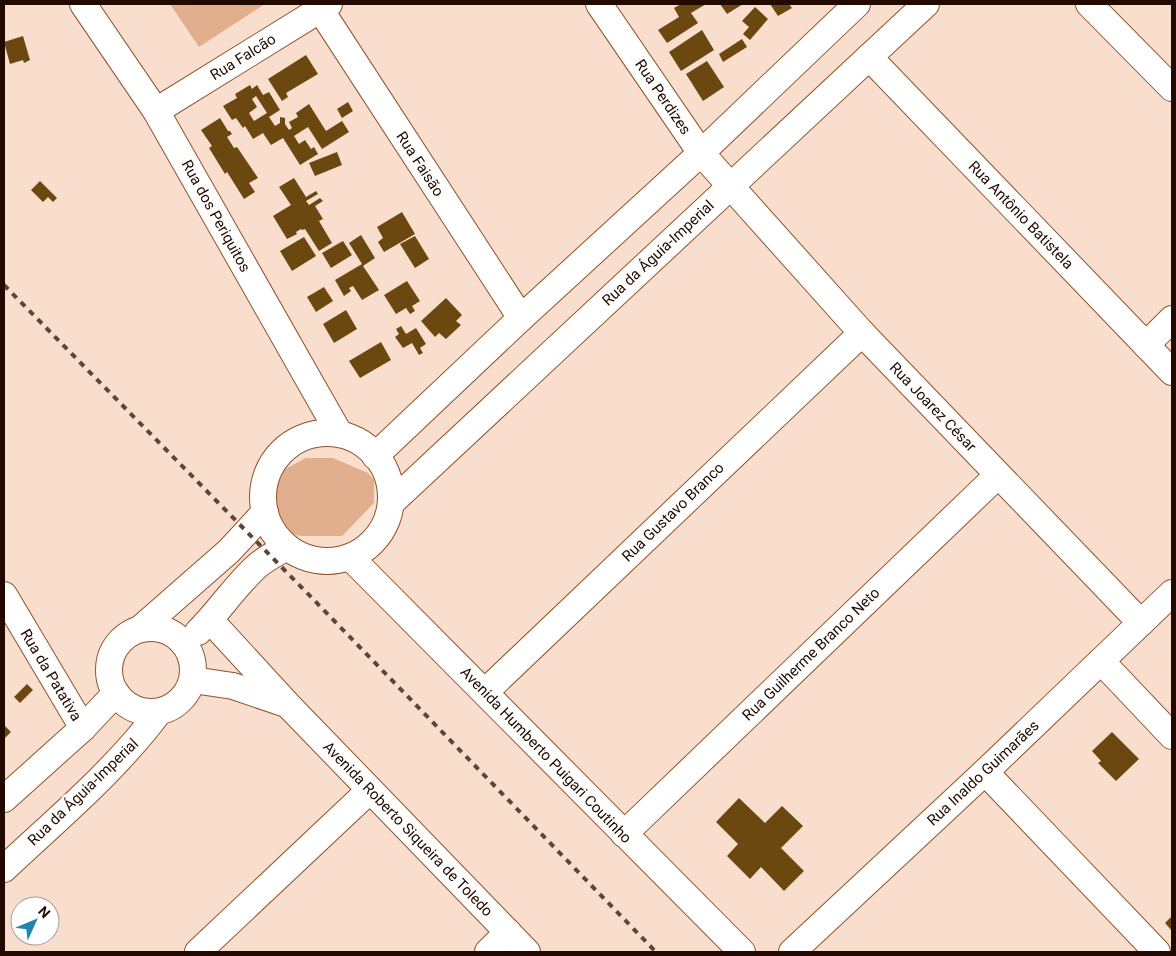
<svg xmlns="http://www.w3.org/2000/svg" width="1176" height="956" font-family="Roboto,sans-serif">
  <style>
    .green { fill: #e1ae8e }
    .building { fill: #6c4811; fill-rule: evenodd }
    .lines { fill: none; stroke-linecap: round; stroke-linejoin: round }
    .minor-casing { stroke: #8f532a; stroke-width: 28 }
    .minor { stroke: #fff; stroke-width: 26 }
    .rail { stroke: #5e4539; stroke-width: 4; stroke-dasharray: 6 6; stroke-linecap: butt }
    .labels { text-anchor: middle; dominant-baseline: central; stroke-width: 5; stroke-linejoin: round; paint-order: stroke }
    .street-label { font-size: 15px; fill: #220a00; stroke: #fff }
  </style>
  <rect width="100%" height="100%" fill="#fadecd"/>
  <!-- green -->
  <g class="green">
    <polygon points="170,4 265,4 199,47"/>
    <polygon points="306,458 333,458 368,473 374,480 374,503 342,536 301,536 283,532 276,516 272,491 283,470"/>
  </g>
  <!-- building -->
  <g class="building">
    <polygon points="681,4 706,4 691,13 698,23 667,43 658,30 679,17 674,8"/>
    <polygon points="720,4 743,4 727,14"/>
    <polygon points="770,4 789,4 792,8 778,16"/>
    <polygon points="755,7 768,19 750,40 743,34 749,27 742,21"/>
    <polygon points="702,30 714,50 681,71 669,52"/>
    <polygon points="23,36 30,60 24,63 23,60 10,64 4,42"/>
    <polygon points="742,39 747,47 723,62 719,54"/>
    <polygon points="306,55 318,74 286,93 288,97 282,101 268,79"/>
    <polygon points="707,61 724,87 703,101 686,74"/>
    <path d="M250,85L252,89L257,85L263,95L269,92L280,110L269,117L275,126L280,123V117L285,118V124L289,130L292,128L289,122L298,117L296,113L309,104L326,131L342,121L349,132L322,149L308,127L294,136L299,144L305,140L311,149L314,147L318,154L300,165L283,138L271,145L263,133L253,139L245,126L243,128L236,118L232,120L223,106L237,98L235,94ZM256,96L267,113L254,121L249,113L257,107L252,99Z"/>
    <polygon points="348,102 353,111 342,118 337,109"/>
    <polygon points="220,118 228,131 230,131 232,134 227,137 234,148 237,147 258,178 249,183 255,192 244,199 227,172 225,174 209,148 212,146 201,130"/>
    <polygon points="337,152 342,165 315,176 309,163"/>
    <polygon points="294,178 306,197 316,191 318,194 306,201 309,205 320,198 323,201 315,206 323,219 319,221 332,243 319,251 305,229 302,230 301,229 296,232 297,234 287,239 273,216 291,205 279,187"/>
    <polygon points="40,181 57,198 53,202 48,197 43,202 31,190"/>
    <polygon points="402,212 415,234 384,252 378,242 383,238 377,227"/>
    <polygon points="361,235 375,258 363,266 379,290 362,300 353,286 349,288 351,291 344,296 335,280 362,264 349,243"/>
    <polygon points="415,236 429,259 415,268 400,244"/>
    <polygon points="304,237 316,256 292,271 280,251"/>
    <polygon points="343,241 352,255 331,268 322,253"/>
    <polygon points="407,281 420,301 412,306 415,311 410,314 406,308 396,314 384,295"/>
    <polygon points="324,287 333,301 316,312 307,297"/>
    <polygon points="446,298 462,315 456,321 461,325 446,339 439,333 435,337 421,321"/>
    <polygon points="346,310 357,329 334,343 323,324"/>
    <polygon points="401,326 406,334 416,328 426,344 420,348 423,353 419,355 412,343 403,348 395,337 399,334 396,329"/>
    <polygon points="381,342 391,360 360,378 349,361"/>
    <polygon points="27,684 33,690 20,703 14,697"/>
    <polygon points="4,725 11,732 4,739"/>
    <polygon points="1112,732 1139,759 1116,781 1098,763 1101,761 1092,751"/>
    <polygon points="739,798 765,823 782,806 803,826 781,848 804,871 784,891 761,867 750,879 727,856 738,844 716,822"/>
    <polygon points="1172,916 1172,931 1165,923"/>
  </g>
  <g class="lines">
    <!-- minor casing -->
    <g class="minor-casing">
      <g id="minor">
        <polyline points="83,4 156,111 339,433"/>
        <polyline points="599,4 701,153 862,333 1141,623"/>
        <polyline points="1089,4 1172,88"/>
        <polyline points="320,9 521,318"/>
        <polyline points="869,57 1172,372"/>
        <polyline points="156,111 329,4"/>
        <polyline points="1146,345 1172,319"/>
        <circle cx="327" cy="497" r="64"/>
        <polyline points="375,456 521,318 701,153 857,4"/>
        <polyline points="391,503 926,4"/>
        <polyline points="350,557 742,952"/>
        <polyline points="4,595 83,728"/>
        <polyline points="210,620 289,706 527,952"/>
        <circle cx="151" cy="670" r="42"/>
        <polyline points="140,629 229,551 265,512"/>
        <path d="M198,632C219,611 235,586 257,566C266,558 277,553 287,547"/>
        <polyline points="1101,661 1172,736"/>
        <polyline points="193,680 233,686 286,704"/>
        <polyline points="485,692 862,333"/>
        <polyline points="985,772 1157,952"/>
        <polyline points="4,799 83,728 116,693"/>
        <polyline points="624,834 998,475"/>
        <path d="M4,869C57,819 115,771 159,712"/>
        <polyline points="198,952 370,790"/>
        <polyline points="488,952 508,932"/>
        <polyline points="792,952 985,772 1172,593"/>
      </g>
    </g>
    <!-- minor -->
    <use href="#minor" class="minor"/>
    <!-- rail -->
    <polyline class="rail" points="4,285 313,599 656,952"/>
  </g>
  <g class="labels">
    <!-- street labels -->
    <g class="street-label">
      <text transform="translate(243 57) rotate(-32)">Rua Falcão</text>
      <text transform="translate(663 97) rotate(56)">Rua Perdizes</text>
      <text transform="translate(420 164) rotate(57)">Rua Faisão</text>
      <text transform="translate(1021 215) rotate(46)">Rua Antônio Batistela</text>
      <text transform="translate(216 216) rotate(61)">Rua dos Periquitos</text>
      <text transform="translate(658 253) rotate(-43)">Rua da Águia-Imperial</text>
      <text transform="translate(933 407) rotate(46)">Rua Joarez César</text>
      <text transform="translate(673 512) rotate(-44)">Rua Gustavo Branco</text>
      <text transform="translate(811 654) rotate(-44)">Rua Guilherme Branco Neto</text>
      <text transform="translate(51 675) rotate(59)">Rua da Patativa</text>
      <text transform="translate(546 755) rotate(46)">Avenida Humberto Puigari Coutinho</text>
      <text transform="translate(983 773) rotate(-43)">Rua Inaldo Guimarães</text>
      <text transform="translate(83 792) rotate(-44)">Rua da Águia-Imperial</text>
      <text transform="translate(408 829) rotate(46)">Avenida Roberto Siqueira de Toledo</text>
    </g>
  </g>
  <!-- border -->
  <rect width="1176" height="956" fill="none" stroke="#220a00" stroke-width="10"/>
  <!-- north arrow -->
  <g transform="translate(35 921) rotate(46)"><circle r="24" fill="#ffffff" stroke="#a79d99"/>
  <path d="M0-4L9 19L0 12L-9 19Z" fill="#2283ae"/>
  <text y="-8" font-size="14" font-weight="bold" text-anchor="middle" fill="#220a00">N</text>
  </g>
</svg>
